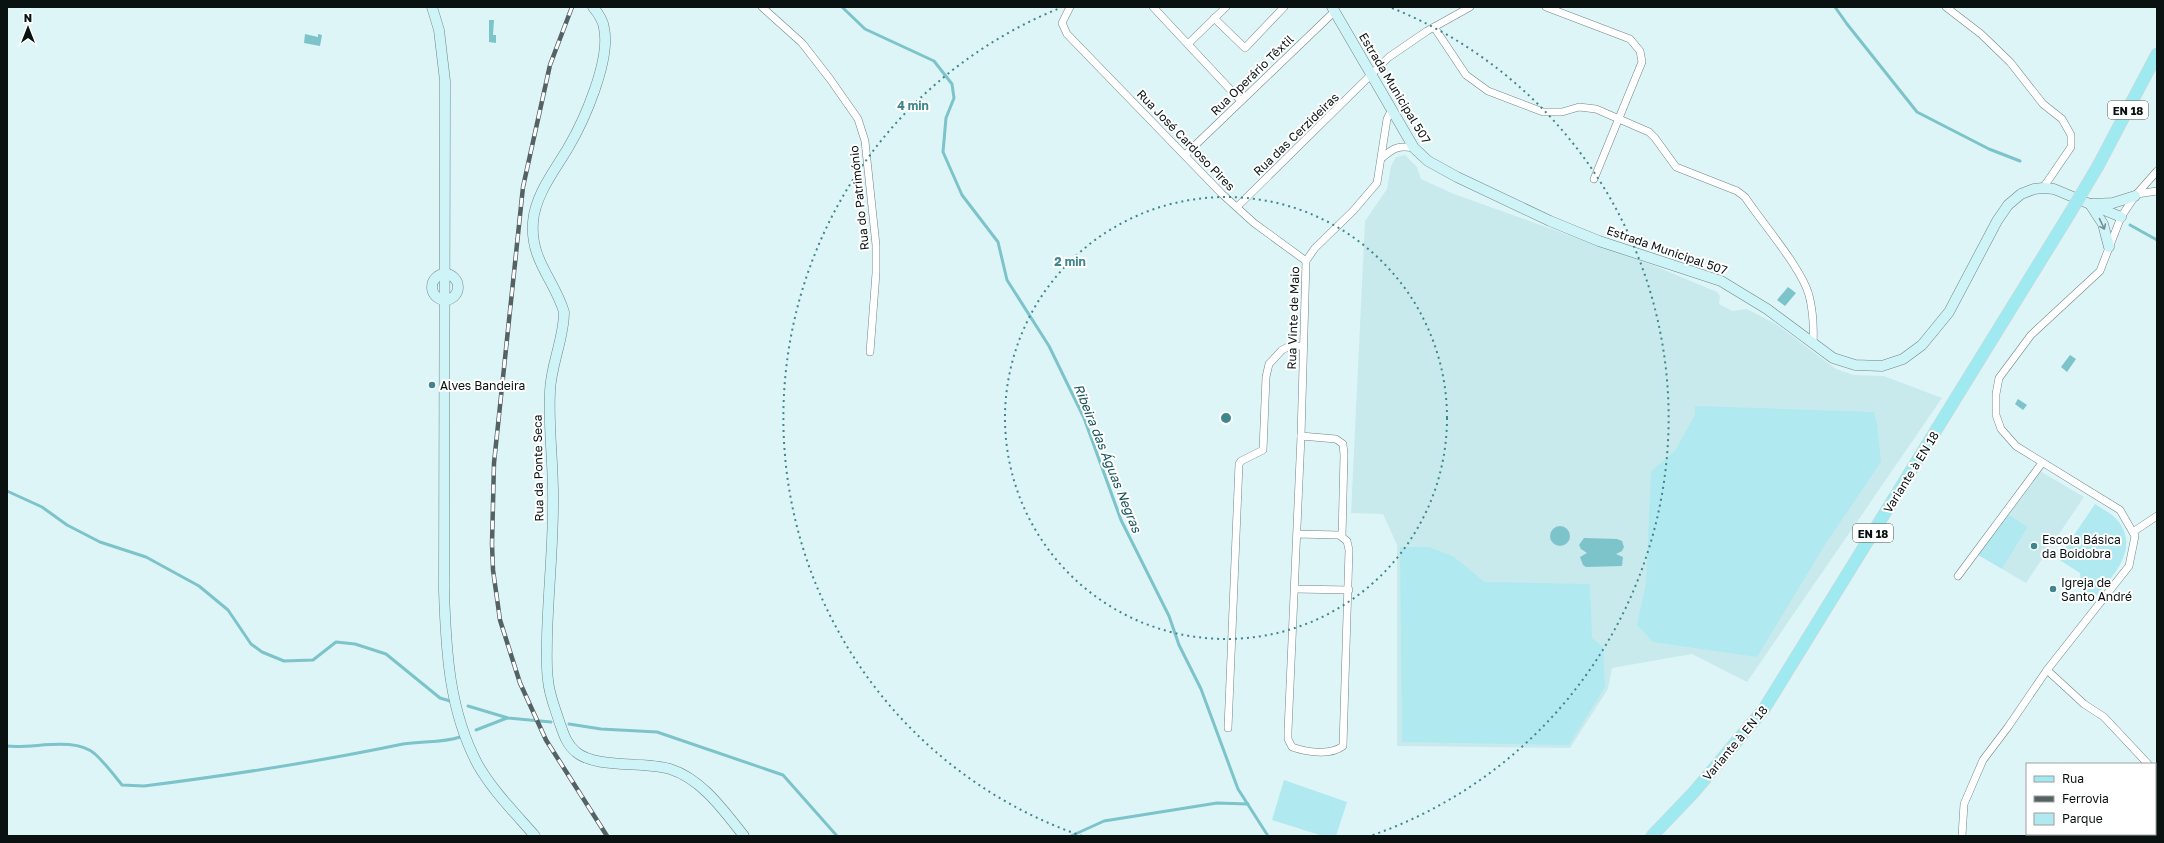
<svg xmlns="http://www.w3.org/2000/svg" width="2164" height="843" font-family="'Golos Text',sans-serif">
  <style>
    .built { fill: #c9eaed }
    .green { fill: #b0e9ef }
    .water { fill: #7cc3ca }
    .lines { fill: none; stroke-linecap: round; stroke-linejoin: round }
    .stream { stroke: #7cc3ca; stroke-width: 3 }
    .street-casing { stroke: #708587; stroke-width: 8 }
    .secondary-casing { stroke: #708587; stroke-width: 11 }
    .primary-casing { stroke: #d3d4d4; stroke-width: 13 }
    .street { stroke: #fff; stroke-width: 7 }
    .secondary { stroke: #cff4f8; stroke-width: 10 }
    .primary { stroke: #9feaf1; stroke-width: 12 }
    .rail-casing { stroke: #556264; stroke-width: 4.5 }
    .rail { stroke: #fff; stroke-width: 3; stroke-dasharray: 9; stroke-linecap: butt }
    .primary-bridge-casing { stroke: #d3d4d4; stroke-width: 13; stroke-linecap: butt }
    .primary-bridge { stroke: #9feaf1; stroke-width: 12 }
    .oneway { stroke: #768e90 }
    .ring { fill: none; stroke: #3f868d; stroke-width: 2; stroke-dasharray: 2 4 }
    .poi-dot { fill: #3f868d; stroke: #fff; stroke-width: 1.5 }
    .labels { text-anchor: middle; dominant-baseline: central; stroke-width: 4; stroke-linejoin: round; paint-order: stroke }
    .shield { fill: #fff; stroke: #535858; stroke-width: 1 }
    .shield-label { font-size: 11px; font-weight: bold; fill: #091111 }
    .street-label { font-size: 12px; fill: #091111; stroke: #fff }
    .poi-label { font-size: 12px; fill: #091111; stroke: #fff; text-anchor: start }
    .water-label { font-size: 13px; font-style: italic; fill: #165459; stroke: #fff }
    .centre { fill: #3f868d; stroke: #fff; stroke-width: 2 }
    .ring-label { font-size: 12px; text-anchor: middle; font-weight: bold; fill: #3f868d; stroke: #fff; stroke-width: 4; stroke-linejoin: round; paint-order: stroke }
  </style>
  <rect width="100%" height="100%" fill="#def5f8"/>
  <!-- built -->
  <g class="built">
    <polygon points="1405,155 1417,167 1421,179 1454,194 1655,266 1717,292 1720,296 1719,304 1732,311 1747,309 1776,324 1836,369 1854,375 1884,376 1942,398 1747,682 1692,654 1612,668 1608,689 1570,748 1397,746 1397,545 1383,514 1351,513 1365,221 1387,189 1391,166 1396,157"/>
    <polygon points="2040,471 2084,497 2026,583 2002,569 2028,527 2008,514"/>
  </g>
  <!-- green -->
  <g class="green">
    <polygon points="1695,406 1874,412 1877,424 1881,462 1826,543 1757,657 1653,642 1637,625 1646,583 1651,471 1675,451 1695,415"/>
    <path d="M2095,504C2104,510 2115,515 2121,525C2139,555 2106,583 2089,604L2077,598L2082,590L2080,573L2058,559Z"/>
    <polygon points="2008,514 2028,527 2002,569 1978,555"/>
    <polygon points="1400,547 1429,547 1454,557 1485,582 1590,584 1592,638 1603,647 1605,687 1569,745 1402,742"/>
    <polygon points="1284,780 1347,802 1336,836 1323,836 1272,820"/>
  </g>
  <!-- water -->
  <g class="water">
    <polygon points="489,20 494,20 493,35 496,35 496,43 489,42"/>
    <polygon points="305,34 318,37 318,34 322,35 320,46 304,43"/>
    <polygon points="1788,287 1796,293 1785,306 1777,300"/>
    <polygon points="2070,355 2076,359 2067,372 2061,367"/>
    <polygon points="2018,399 2027,405 2023,410 2015,404"/>
    <circle cx="1560" cy="536" r="10"/>
    <polygon points="1584,538 1617,539 1622,541 1624,547 1622,551 1616,554 1623,557 1622,566 1586,567 1583,565 1580,557 1587,553 1581,549 1579,545"/>
  </g>
  <g class="lines">
    <!-- stream -->
    <g class="stream">
      <polyline points="842,7 865,29 934,61 952,84 954,98 946,118 943,152 962,195 998,242 1007,280 1049,346 1084,418 1121,520 1169,616 1179,645 1201,689 1238,789 1268,836"/>
      <polyline points="1835,7 1847,24 1917,112 1989,149 2020,161"/>
      <polyline points="2130,225 2157,240"/>
      <polyline points="7,491 42,507 67,525 100,542 146,557 199,586 228,610 251,644 262,652 284,661 313,660 336,642 355,644 386,654 440,698 450,701"/>
      <polyline points="468,706 508,718 551,722"/>
      <polyline points="569,724 601,729 657,732 783,775 837,836"/>
      <polyline points="476,730 507,718"/>
      <path d="M7,746C34,749 74,736 95,754C105,763 114,775 122,785L144,786C231,775 317,762 403,744C422,741 443,743 460,737"/>
      <polyline points="1071,836 1104,821 1217,803 1248,804"/>
    </g>
    <!-- street casing -->
    <g class="street-casing">
      <g id="street">
        <polyline points="762,7 802,43 830,79 858,119 865,141 876,245 876,273 870,352"/>
        <polyline points="1070,7 1062,23 1067,34 1222,194 1254,223 1306,261"/>
        <polyline points="1153,7 1241,101"/>
        <polyline points="1546,7 1630,39 1640,51 1642,62 1594,179"/>
        <polyline points="1946,7 1981,34 2010,62 2043,104 2062,119 2071,135 2071,147 2043,188"/>
        <polyline points="1214,18 1245,48 1284,7"/>
        <path d="M1434,27L1466,75L1488,91L1543,112H1562L1579,107L1596,109L1649,132L1655,138L1676,167L1737,191L1745,197C1762,223 1801,267 1809,295C1813,311 1814,327 1813,344"/>
        <polyline points="1188,44 1226,7"/>
        <polyline points="1185,155 1335,11"/>
        <path d="M1382,158C1393,148 1399,145 1414,148"/>
        <polyline points="2137,194 2157,191"/>
        <polyline points="1237,207 1389,57 1427,31 1470,7"/>
        <polyline points="1301,436 1306,261 1315,248 1353,211 1377,183 1387,119 1391,111"/>
        <polyline points="2133,532 2157,516"/>
        <path d="M1297,534L1339,535L1347,541L1349,550L1343,746C1330,756 1306,752 1292,747L1288,739V731L1301,436L1336,439L1343,444L1344,455L1342,537"/>
        <polyline points="1958,576 2042,463"/>
        <polyline points="1295,589 1349,590"/>
        <polyline points="2047,670 2084,704 2104,717 2148,764"/>
        <polyline points="1228,728 1239,464 1241,461 1263,450 1266,377 1269,364 1282,350 1288,347 1303,346"/>
        <polyline points="2155,772 2157,774"/>
        <polyline points="2155,784 2157,781"/>
        <polyline points="1962,836 1964,804 1983,760 2008,727 2047,670 2129,566 2135,536 2120,510 2016,446 2001,429 1996,415 1996,394 1999,378 2031,335 2100,271 2121,217 2135,196 2157,171"/>
      </g>
    </g>
    <!-- secondary casing -->
    <g class="secondary-casing">
      <g id="secondary">
        <path d="M432,7L439,30L445,81L444,591C446,651 449,711 478,765C493,791 515,813 535,836"/>
        <path d="M593,7C598,13 603,20 604,28C611,60 584,121 568,148C555,170 535,195 533,222C530,260 554,279 564,312C564,339 551,364 550,391C548,429 554,467 553,505C553,549 548,594 547,638C547,652 546,666 548,680C549,694 555,708 559,721C563,732 566,744 576,752C596,769 644,761 670,769C702,779 724,811 744,836"/>
        <polyline points="1332,7 1414,148 1428,161 1457,177 1550,221 1599,241 1721,281 1767,309 1833,358 1855,365 1882,366 1903,359 1922,345 1949,312 1997,221 2008,205 2021,194 2034,189 2043,188 2054,189 2121,217"/>
        <polyline points="2090,204 2103,224 2109,247"/>
        <polyline points="2092,204 2113,203 2135,196"/>
        <circle cx="445" cy="287" r="13"/>
      </g>
    </g>
    <!-- primary casing -->
    <g class="primary-casing">
      <g id="primary">
        <polyline points="2098,166 2157,54"/>
        <polyline points="1652,836 1694,792 1764,709 2070,213"/>
      </g>
    </g>
    <!-- street -->
    <use href="#street" class="street"/>
    <!-- secondary -->
    <use href="#secondary" class="secondary"/>
    <!-- primary -->
    <use href="#primary" class="primary"/>
    <!-- rail casing -->
    <g class="rail-casing">
      <polyline id="rail" points="572,7 550,65 523,187 494,463 492,544 493,570 500,620 520,683 546,740 607,836"/>
    </g>
    <!-- rail -->
    <use href="#rail" class="rail"/>
    <!-- primary-bridge casing -->
    <g class="primary-bridge-casing">
      <polyline id="primary-bridge" points="2070,213 2098,166"/>
    </g>
    <!-- primary-bridge -->
    <use href="#primary-bridge" class="primary-bridge"/>
  </g>
  <!-- one-way arrows -->
  <defs><path id="oneway-shaft" d="M-6 0H5M1.5-3L5.5 0L1.5 3" fill="none" stroke-width="1.6" stroke-linecap="round" stroke-linejoin="round"/></defs>
  <use class="oneway" href="#oneway-shaft" transform="translate(2102 224) rotate(65)"/>
  <!-- distance rings -->
  <g class="ring">
    <circle cx="1226" cy="418" r="221"/>
    <path d="M1082 836A442 442 0 0 1 1060 8M1392 8A442 442 0 0 1 1370 836"/>
  </g>
  <!-- markers -->
  <g class="poi-dot">
    <circle cx="432" cy="385" r="4"/>
    <circle cx="2034" cy="546" r="4"/>
    <circle cx="2053" cy="589" r="4"/>
  </g>
  <g class="labels">
    <!-- shield labels -->
    <g class="shield">
      <rect x="2108" y="101" width="40" height="18" rx="3"/>
      <rect x="1853" y="524" width="40" height="18" rx="3"/>
    </g>
    <g class="shield-label">
      <text x="2128" y="110">EN 18</text>
      <text x="1873" y="533">EN 18</text>
    </g>
    <!-- street labels -->
    <g class="street-label">
      <text transform="translate(1252 75) rotate(-44)">Rua Operário Têxtil</text>
      <text transform="translate(1395 88) rotate(59)">Estrada Municipal 507</text>
      <text transform="translate(1296 134) rotate(-44)">Rua das Cerzideiras</text>
      <text transform="translate(1186 140) rotate(46)">Rua José Cardoso Pires</text>
      <text transform="translate(859 198) rotate(-96)">Rua do Património</text>
      <text transform="translate(1667 250) rotate(19)">Estrada Municipal 507</text>
      <text transform="translate(1293 318) rotate(-88)">Rua Vinte de Maio</text>
      <text transform="translate(538 468) rotate(-91)">Rua da Ponte Seca</text>
      <text transform="translate(1911 472) rotate(-58)">Variante à EN 18</text>
      <text transform="translate(1735 743) rotate(-50)">Variante à EN 18</text>
    </g>
    <!-- poi labels -->
    <g class="poi-label">
      <text x="440" y="385">Alves Bandeira</text>
      <text x="2042" y="539">Escola Básica<tspan x="2042" dy="14">da Boidobra</tspan></text>
      <text x="2061" y="582">Igreja de<tspan x="2061" dy="14">Santo André</tspan></text>
    </g>
    <!-- water labels -->
    <g class="water-label">
      <text transform="translate(1108 458) rotate(68)">Ribeira das Águas Negras</text>
    </g>
  </g>
  <circle cx="1226" cy="418" r="6" class="centre"/>
  <g class="ring-label">
    <text x="913" y="110">4 min</text>
    <text x="1070" y="266">2 min</text>
  </g>
  <!-- border -->
  <rect width="2164" height="843" fill="none" stroke="#091111" stroke-width="16"/>
  <!-- legend -->
  <rect x="2026" y="763" width="130" height="72" fill="#ffffff" stroke="#9da0a0"/>
  <rect x="2034" y="776" width="20" height="6" fill="#9feaf1" stroke="#9da0a0"/>
  <text x="2062" y="783" font-size="12" fill="#091111">Rua</text>
  <rect x="2034" y="796" width="20" height="6" fill="#556264" stroke="#9da0a0"/>
  <text x="2062" y="803" font-size="12" fill="#091111">Ferrovia</text>
  <rect x="2034" y="813" width="20" height="12" fill="#b0e9ef" stroke="#9da0a0"/>
  <text x="2062" y="823" font-size="12" fill="#091111">Parque</text>
  <!-- north arrow -->
  <g transform="translate(28 28)" stroke="#ffffff" stroke-width="3" paint-order="stroke">
  <path d="M0-3L7 15L0 10L-7 15Z" fill="#091111"/>
  <text y="-6" font-size="11" font-weight="bold" text-anchor="middle" fill="#091111">N</text>
  </g>
</svg>
